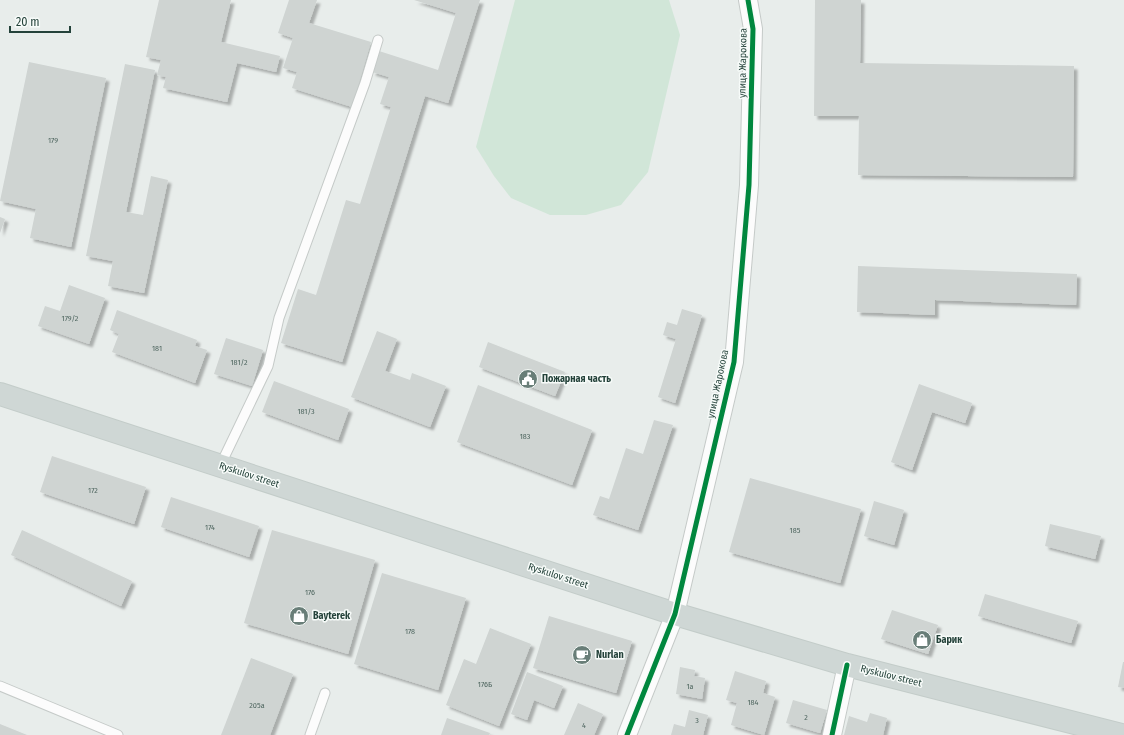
<svg xmlns="http://www.w3.org/2000/svg" width="1124" height="735" font-family="'Fira Sans Condensed',sans-serif">
  <style>
    .green { fill: #d1e6d8 }
    .building { fill: #cfd4d2; filter: url(#shadow) }
    .lines { fill: none; stroke-linecap: round; stroke-linejoin: round }
    .service-casing { stroke: #c5cac8; stroke-width: 11 }
    .minor-casing { stroke: #c5cac8; stroke-width: 20 }
    .primary-casing { stroke: #c3ccc9; stroke-width: 24 }
    .service { stroke: #fcfcfc; stroke-width: 9 }
    .minor { stroke: #fcfcfc; stroke-width: 18 }
    .primary { stroke: #cfd7d5; stroke-width: 22 }
    .cycleway-casing { stroke: #f7fbf9; stroke-width: 8 }
    .cycleway { stroke: #00873e; stroke-width: 5 }
    .labels { text-anchor: middle; dominant-baseline: central; stroke-width: 3; stroke-linejoin: round; paint-order: stroke }
    .number-label { font-size: 8px; fill: #506761 }
    .street-label { font-size: 10px; fill: #24423a; stroke: #f7fbf9 }
    .poi-label { font-size: 10px; font-weight: bold; fill: #24423a; stroke: #f7fbf9; text-anchor: start }
  </style>
  <defs>
    <filter id="shadow"><feDropShadow dx="3.5" dy="3.5" stdDeviation="1" flood-color="#0004"/></filter>
  </defs>
  <rect width="100%" height="100%" fill="#e8edeb"/>
  <!-- green -->
  <polygon class="green" points="515,0 669,0 680,35 648,172 621,205 586,215 550,215 511,198 494,176 476,147"/>
  <!-- building -->
  <g class="building">
    <polygon points="159,0 231,0 221,42 280,56 276,72 237,63 227,102 163,88 166,77 157,75 161,60 146,57"/>
    <polygon points="289,0 317,0 309,23 371,42 352,107 292,88 297,72 283,68 293,38 278,33"/>
    <polygon points="414,0 480,0 448,103 425,96 342,362 281,343 298,289 316,295 346,200 360,204 391,107 380,104 389,77 372,72 379,51 438,70 456,13"/>
    <polygon points="815,0 861,0 860,63 1074,66 1073,177 858,175 859,116 814,116"/>
    <polygon points="29,62 106,78 71,247 30,238 36,209 0,201"/>
    <polygon points="125,64 155,70 126,212 143,215 151,176 168,180 144,293 108,286 113,261 86,256"/>
    <polygon points="0,217 5,219 0,233"/>
    <polygon points="858,266 1077,274 1076,305 935,300 935,315 857,312"/>
    <polygon points="69,285 105,298 89,344 38,326 45,306 60,311"/>
    <polygon points="682,309 702,315 675,403 658,397 676,339 663,335 667,322 677,325"/>
    <polygon points="117,310 197,340 195,346 207,350 195,383 112,352 119,334 110,330"/>
    <polygon points="377,331 397,339 385,371 410,380 412,373 446,386 430,427 351,397"/>
    <polygon points="226,338 263,350 252,386 214,374"/>
    <polygon points="488,342 565,372 555,396 479,367"/>
    <polygon points="274,381 349,409 338,440 262,412"/>
    <polygon points="919,384 972,403 965,423 932,412 912,470 891,462"/>
    <polygon points="478,385 592,430 572,485 457,442"/>
    <polygon points="654,420 673,425 638,530 593,515 600,496 609,499 626,448 643,454"/>
    <polygon points="52,456 146,487 134,524 40,492"/>
    <polygon points="750,478 861,509 840,583 729,552"/>
    <polygon points="171,497 259,526 249,557 161,527"/>
    <polygon points="874,501 904,510 894,545 864,536"/>
    <polygon points="1050,524 1101,536 1095,559 1045,546"/>
    <polygon points="22,530 132,581 121,606 11,555"/>
    <polygon points="272,530 375,560 348,654 244,623"/>
    <polygon points="382,573 466,598 438,690 354,664"/>
    <polygon points="985,594 1078,621 1071,643 978,616"/>
    <polygon points="892,610 938,625 928,654 881,639"/>
    <polygon points="549,616 632,641 616,693 533,668"/>
    <polygon points="490,628 531,644 499,726 446,705 464,659 476,664"/>
    <polygon points="251,658 293,674 270,735 221,735"/>
    <polygon points="1123,662 1124,662 1124,688 1118,687"/>
    <polygon points="680,667 695,670 694,676 705,678 702,699 676,694"/>
    <polygon points="735,671 766,681 763,693 775,697 764,735 731,725 737,703 726,700"/>
    <polygon points="527,672 563,686 554,708 534,700 527,720 511,714"/>
    <polygon points="793,700 827,710 820,733 786,723"/>
    <polygon points="578,703 603,714 594,735 564,735"/>
    <polygon points="689,710 708,715 703,735 671,735 674,724 685,727"/>
    <polygon points="870,713 887,718 883,735 844,735 849,716 867,722"/>
    <polygon points="447,718 490,733 489,735 441,735"/>
    <polygon points="0,724 27,735 0,735"/>
  </g>
  <g class="lines">
    <!-- service casing -->
    <g class="service-casing">
      <g id="service">
        <polyline points="220,466 268,366 279,318 365,83 378,40"/>
        <polyline points="0,686 118,735"/>
        <polyline points="310,735 325,693"/>
      </g>
    </g>
    <!-- minor casing -->
    <g class="minor-casing">
      <g id="minor">
        <polyline points="627,735 675,614 734,362 749,185 753,29 748,0"/>
        <polyline points="832,735 847,665"/>
      </g>
    </g>
    <!-- primary casing -->
    <g class="primary-casing">
      <polyline id="primary" points="0,394 675,614 847,665 1122,735"/>
    </g>
    <!-- service -->
    <use href="#service" class="service"/>
    <!-- minor -->
    <use href="#minor" class="minor"/>
    <!-- primary -->
    <use href="#primary" class="primary"/>
    <!-- cycleway casing -->
    <g class="cycleway-casing">
      <g id="cycleway">
        <polyline points="627,735 675,614 734,362 749,185 753,29 748,0"/>
        <polyline points="832,735 847,665"/>
      </g>
    </g>
    <!-- cycleway -->
    <use href="#cycleway" class="cycleway"/>
  </g>
  <!-- icons -->
  <defs>
    <g id="civic-disc" transform="scale(1)"><circle r="9.5" fill="#697e78" stroke="#f7fbf9"/><path d="M-.6-6.5H3V-4.5H.6V-3L4-1V1h2V6H-6V1h2V-1L-.6-3ZM-1.2 2.5V6h2.4V2.5Z" fill="#fff"/></g>
    <g id="shop-disc" transform="scale(1)"><circle r="9.5" fill="#697e78" stroke="#f7fbf9"/><path d="M-5-2.5h2.3a2.7 3.5 0 0 1 5.4 0H5L5.5 6h-11ZM-1.5-2.5h3a1.5 2.3 0 0 0-3 0Z" fill="#fff"/></g>
    <g id="cafe-disc" transform="scale(1)"><circle r="9.5" fill="#697e78" stroke="#f7fbf9"/><path d="M-5.5-4.5H6V0H3Q3 3.5 0 3.5H-2.5Q-5.5 3.5-5.5 0ZM3-3.2v2h1.7v-2ZM-6 4.5H4V6H-6Z" fill="#fff"/></g>
  </defs>
  <g fill-rule="evenodd">
    <use href="#civic-disc" x="528" y="379"/>
    <use href="#shop-disc" x="299" y="616"/>
    <use href="#shop-disc" x="922" y="640"/>
    <use href="#cafe-disc" x="582" y="655"/>
  </g>
  <g class="labels">
    <!-- number labels -->
    <g class="number-label">
      <text x="53" y="140">179</text>
      <text x="70" y="318">179/2</text>
      <text x="157" y="348">181</text>
      <text x="239" y="362">181/2</text>
      <text x="306" y="411">181/3</text>
      <text x="525" y="436">183</text>
      <text x="93" y="490">172</text>
      <text x="210" y="527">174</text>
      <text x="795" y="530">185</text>
      <text x="310" y="592">176</text>
      <text x="410" y="631">178</text>
      <text x="485" y="684">176Б</text>
      <text x="690" y="686">1а</text>
      <text x="753" y="702">184</text>
      <text x="257" y="705">205a</text>
      <text x="806" y="717">2</text>
      <text x="697" y="720">3</text>
      <text x="584" y="725">4</text>
    </g>
    <!-- street labels -->
    <g class="street-label">
      <text transform="translate(743 63) rotate(-89)">улица Жарокова</text>
      <text transform="translate(718 384) rotate(-78)">улица Жарокова</text>
      <text transform="translate(249 475) rotate(18)">Ryskulov street</text>
      <text transform="translate(558 576) rotate(18)">Ryskulov street</text>
      <text transform="translate(891 676) rotate(14)">Ryskulov street</text>
    </g>
    <!-- poi labels -->
    <g class="poi-label">
      <text x="542" y="379">Пожарная часть</text>
      <text x="313" y="616">Bayterek</text>
      <text x="936" y="640">Барик</text>
      <text x="596" y="655">Nurlan</text>
    </g>
  </g>
  <!-- scale -->
  <path d="M10 26v6h60v-6" fill="none" stroke="#24423a" stroke-width="2"/>
  <text x="16" y="26" font-size="12" fill="#24423a" stroke="#f7fbf9" stroke-width="3" paint-order="stroke">20 m</text>
</svg>
